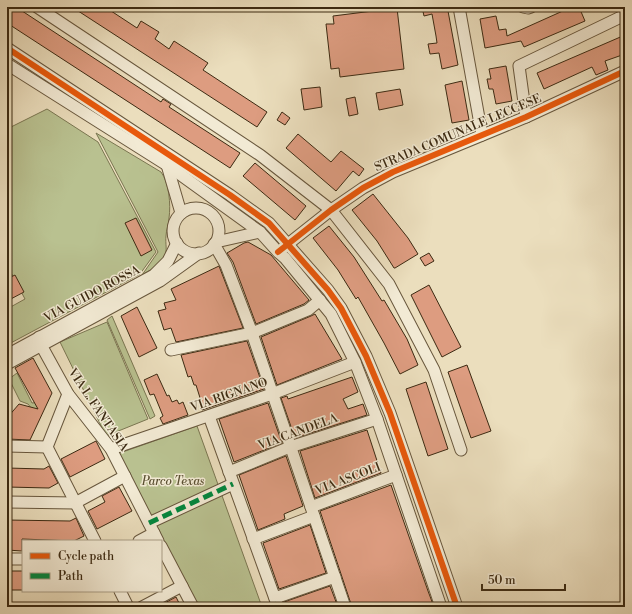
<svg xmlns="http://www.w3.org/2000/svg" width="632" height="614" font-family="'Libre Bodoni',serif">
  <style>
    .green { fill: #b9c190; stroke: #7a7651 }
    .building { fill: #dd9c80; stroke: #3c2a12 }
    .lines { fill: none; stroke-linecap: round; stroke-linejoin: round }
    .street-casing { stroke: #68573d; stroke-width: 13 }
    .street { stroke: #f2ead4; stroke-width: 11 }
    .quiet { stroke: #00873e; stroke-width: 5; stroke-dasharray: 10 5; stroke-linecap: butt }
    .cycleway-casing { stroke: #f2ead4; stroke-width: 8 }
    .cycleway { stroke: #e8590c; stroke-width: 6 }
    .labels { text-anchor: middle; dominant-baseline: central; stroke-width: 3; stroke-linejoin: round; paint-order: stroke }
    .street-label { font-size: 12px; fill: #3c2a12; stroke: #f2ead4 }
    .park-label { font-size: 12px; font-style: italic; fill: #5b5032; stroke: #f2ead4 }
  </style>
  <rect width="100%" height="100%" fill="#ebdebd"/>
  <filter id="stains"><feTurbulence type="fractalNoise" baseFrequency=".005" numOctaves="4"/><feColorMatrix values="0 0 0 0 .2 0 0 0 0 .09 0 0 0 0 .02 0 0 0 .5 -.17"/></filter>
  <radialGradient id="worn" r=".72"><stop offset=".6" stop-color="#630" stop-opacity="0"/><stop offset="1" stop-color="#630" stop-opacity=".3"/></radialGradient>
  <!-- green -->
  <g class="green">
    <polygon points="47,109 98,142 156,252 140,274 7,345 7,309 25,299 7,265 7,129"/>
    <path d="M96,133L161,172C169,182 171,205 169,218C169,224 166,230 166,236C165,243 168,251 164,258C159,266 150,270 142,275L158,252Z"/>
    <polygon points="112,316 155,416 150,419 107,320"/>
    <polygon points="107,322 148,419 106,436 60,342"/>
    <polygon points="17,373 32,403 40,402 35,413 28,404 20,401 9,379"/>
    <polygon points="197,426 262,607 193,607 114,455"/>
  </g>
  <!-- building -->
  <g class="building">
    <polygon points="7,7 16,7 161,102 163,99 171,104 169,107 240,153 230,168 7,23"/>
    <polygon points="72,7 105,7 137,28 141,21 159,32 155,39 169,49 174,41 208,63 203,70 267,112 257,127"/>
    <polygon points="422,7 448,7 448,11 458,65 442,69 439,53 430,54 428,44 437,43 436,36 432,14 424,16"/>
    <polygon points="564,7 579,7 585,21 524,47 521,41 485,48 480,19 496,16 499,30 506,29 507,36 565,10"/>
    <polygon points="397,8 404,69 340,77 339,68 331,69 326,24 334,24 333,16"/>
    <polygon points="625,35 625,54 605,61 608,70 596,75 592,67 544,89 537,73"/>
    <polygon points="506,66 512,101 496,104 493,89 489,89 487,79 491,79 489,69"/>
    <polygon points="462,81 469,120 452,123 445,85"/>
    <polygon points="320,87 322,107 304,110 301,89"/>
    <polygon points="400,89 403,105 379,110 376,93"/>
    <polygon points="355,97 358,114 349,116 346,99"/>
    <polygon points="282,112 290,118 285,125 277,120"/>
    <polygon points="298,134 331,162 341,151 364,169 359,176 353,171 336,191 286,148"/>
    <polygon points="255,163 306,206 295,220 243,176"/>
    <polygon points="373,194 408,238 418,254 395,268 394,268 377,241 352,210"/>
    <polygon points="136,218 152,250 141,256 125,223"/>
    <polygon points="329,226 354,257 382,301 384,300 407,339 418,365 400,374 384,343 358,297 356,299 338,270 313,238"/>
    <polygon points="248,242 271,255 309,300 304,304 256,324 233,262 227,253 244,243"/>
    <polygon points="429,253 434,261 425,266 420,258"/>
    <polygon points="219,266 243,328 176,342 171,328 164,330 158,311 166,309 164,303 176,300 171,289"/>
    <polygon points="15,275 24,292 7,301 7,279"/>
    <polygon points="429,285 461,347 442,357 411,295"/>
    <polygon points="137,307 157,348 139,357 121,316"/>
    <polygon points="315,314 342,359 277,385 261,337 311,316"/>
    <polygon points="247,341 264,389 202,410 199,402 201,401 196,385 194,385 191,376 188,377 181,355"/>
    <polygon points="33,358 52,393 30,440 7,439 7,418 19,404 38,409 15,368"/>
    <polygon points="467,365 491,431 471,438 448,372"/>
    <polygon points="157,374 167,396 169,395 172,402 177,400 179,404 183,402 188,415 163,424 160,418 163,416 154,394 150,395 144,380"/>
    <polygon points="352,377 358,392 343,399 348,409 363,404 367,415 295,438 281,398 287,396 288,399"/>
    <polygon points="426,382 448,449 428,456 406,389"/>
    <polygon points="268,403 282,443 234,462 219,419"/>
    <polygon points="367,430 381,473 315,498 300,451"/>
    <polygon points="96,441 105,459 70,477 61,459"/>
    <polygon points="286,456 303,506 284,514 285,519 258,530 239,475"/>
    <polygon points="49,466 58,483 49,488 7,487 7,468 44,469"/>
    <polygon points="391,485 428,591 434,607 352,607 320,511"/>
    <polygon points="119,487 132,511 97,529 88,511 105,502 102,496"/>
    <polygon points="76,518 84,536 74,541 22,539 22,551 7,550 7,520 70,521"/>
    <polygon points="310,525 326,573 279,589 263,543"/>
    <rect x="7" y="571" width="16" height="19"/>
    <polygon points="330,586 338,607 286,607 284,602"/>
    <polygon points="176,597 181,607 157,607"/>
  </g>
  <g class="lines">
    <!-- street casing -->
    <g class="street-casing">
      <g id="street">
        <polyline points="37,7 260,155 331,210 389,284 434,370 461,450"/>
        <polyline points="459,7 482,135"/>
        <polyline points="523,7 528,8 531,7"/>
        <polyline points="7,48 230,195 269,223 328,290 341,308 366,356 390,413 457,607"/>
        <polyline points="7,64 167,165 260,232 278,252 285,258 331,314 355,362 377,419 441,607"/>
        <polyline points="526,117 519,66 625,15"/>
        <polyline points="167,165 181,213"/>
        <circle cx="196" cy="231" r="23"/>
        <polyline points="216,242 260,232"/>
        <polyline points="214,244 226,265 252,333 311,507"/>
        <polyline points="283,248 331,210 363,188 393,172 526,117 625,71"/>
        <polyline points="39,337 41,345 68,394 111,449 158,541"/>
        <polyline points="171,350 252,333 308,310 320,300"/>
        <polyline points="7,355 154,275 168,261 177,243"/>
        <polyline points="7,364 160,281 199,253"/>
        <polyline points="68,394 47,447 95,541"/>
        <polyline points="209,416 278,607"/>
        <polyline points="7,446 47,447"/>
        <polyline points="111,449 272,394 355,362"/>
        <polyline points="229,472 290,447 377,419"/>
        <polyline points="7,502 75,503 125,476"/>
        <polyline points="314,516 345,607"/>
        <polyline points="149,523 233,484"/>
        <polyline points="253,539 314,516 311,507 396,475"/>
        <polyline points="139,541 154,533"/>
        <polyline points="161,546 193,607"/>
        <polyline points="7,559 23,559"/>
        <polyline points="120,591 128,607"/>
        <polyline points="275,598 335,577"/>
        <polyline points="142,607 182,586"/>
      </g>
    </g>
    <!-- street -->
    <use href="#street" class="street"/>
    <!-- quiet -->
    <g class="quiet">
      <polyline points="149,523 233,484"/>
      <polyline points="271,607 277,604"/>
    </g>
    <!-- cycleway casing -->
    <g class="cycleway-casing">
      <g id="cycleway">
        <polyline points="7,48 230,195 269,223 328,290 341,308 366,356 390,413 457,607"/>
        <polyline points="278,252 331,210 363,188 393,172 526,117 625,71"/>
      </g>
    </g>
    <!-- cycleway -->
    <use href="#cycleway" class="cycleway"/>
  </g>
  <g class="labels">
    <!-- street labels -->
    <g class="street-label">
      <text transform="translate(458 133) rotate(-23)">STRADA COMUNALE LECCESE</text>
      <text transform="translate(92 294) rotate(-28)">VIA GUIDO ROSSA</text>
      <text transform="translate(229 395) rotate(-19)">VIA RIGNANO</text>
      <text transform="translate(98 410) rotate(56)">VIA L. FANTASIA</text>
      <text transform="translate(298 432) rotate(-20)">VIA CANDELA</text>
      <text transform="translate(348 479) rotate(-21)">VIA ASCOLI</text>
    </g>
    <!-- park labels -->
    <g class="park-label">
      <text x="173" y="481">Parco Texas</text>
    </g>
  </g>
  <!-- margin -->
  <rect width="632" height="614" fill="none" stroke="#ebdebd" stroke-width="24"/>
  <rect x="8" y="8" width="616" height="598" fill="none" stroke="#3c2a12" stroke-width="2"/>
  <rect x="12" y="12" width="608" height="590" fill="none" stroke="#3c2a12"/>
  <!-- legend -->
  <rect x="22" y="540" width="140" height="52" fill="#f2ead4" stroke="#a99d86"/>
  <rect x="30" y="553" width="20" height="6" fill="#e8590c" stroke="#a99d86"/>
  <text x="58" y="560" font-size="12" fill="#3c2a12">Cycle path</text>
  <rect x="30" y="573" width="20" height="6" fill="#00873e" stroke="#a99d86"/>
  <text x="58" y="580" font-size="12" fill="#3c2a12">Path</text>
  <!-- scale -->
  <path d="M482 584v6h83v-6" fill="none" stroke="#3c2a12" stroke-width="2"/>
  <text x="488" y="584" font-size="12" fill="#3c2a12" stroke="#f2ead4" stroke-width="3" paint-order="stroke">50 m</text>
  <rect width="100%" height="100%" filter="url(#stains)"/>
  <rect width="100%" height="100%" fill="url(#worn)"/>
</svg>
